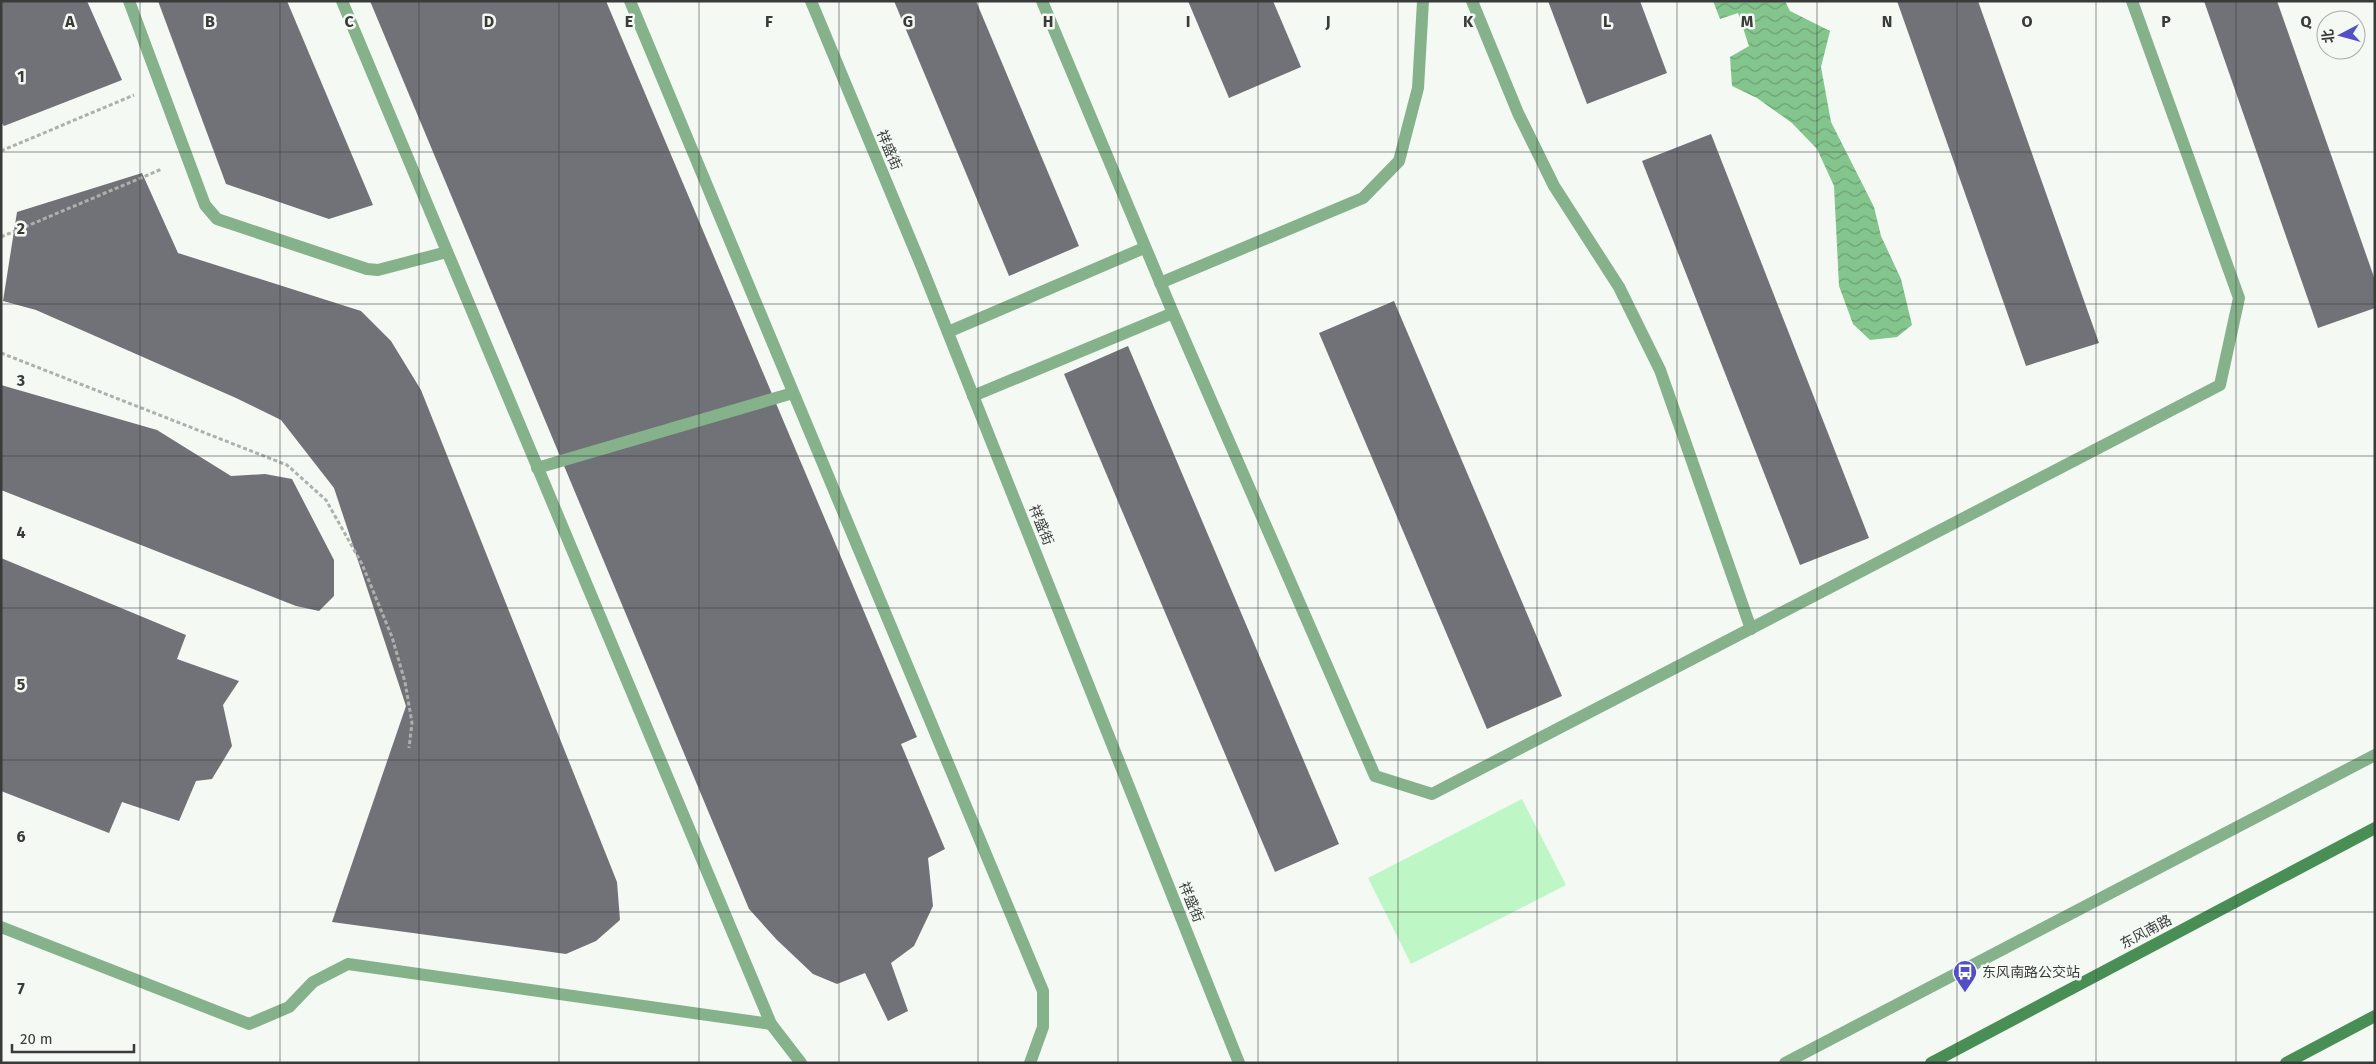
<svg xmlns="http://www.w3.org/2000/svg" width="2376" height="1064" font-family="'Fira Sans','Noto Sans SC',sans-serif">
  <style>
    .green { fill: #bff6c6 }
    .water { fill: url(#water-waves) }
    .building { fill: #717277 }
    .lines { fill: none; stroke-linecap: round; stroke-linejoin: round }
    .path { stroke: #adb1ad; stroke-width: 3; stroke-dasharray: 4 2.5; stroke-linecap: butt }
    .service { stroke: #85b28b; stroke-width: 12 }
    .minor { stroke: #85b28b; stroke-width: 12 }
    .secondary { stroke: #498e55; stroke-width: 12 }
    .grid { fill: none; stroke: #383b39; stroke-width: 1; stroke-opacity: 0.55 }
    .labels { text-anchor: middle; dominant-baseline: central; stroke-width: 5; stroke-linejoin: round; paint-order: stroke }
    .street-label { font-size: 14px; fill: #383b39; stroke: #f4f9f4 }
    .poi-label { font-size: 14px; fill: #383b39; stroke: #f4f9f4; text-anchor: start }
    .grid-label { font-size: 16px; text-anchor: middle; font-weight: bold; fill: #383b39; stroke: #f4f9f4; stroke-width: 5; stroke-linejoin: round; paint-order: stroke }
  </style>
  <defs>
    <pattern id="water-waves" width="16" height="10" patternUnits="userSpaceOnUse" patternTransform="scale(1.25)"><rect width="16" height="10" fill="#84c58d"/><path d="M0 5q4-4 8 0t8 0" fill="none" stroke="#6da174"/></pattern>
  </defs>
  <rect width="100%" height="100%" fill="#f4f9f4"/>
  <!-- green -->
  <polygon class="green" points="1522,799 1566,885 1411,964 1368,878"/>
  <!-- water -->
  <polygon class="water" points="1713,1 1785,1 1790,11 1830,31 1821,67 1831,122 1874,207 1881,236 1901,279 1912,325 1897,337 1870,340 1853,324 1839,286 1834,186 1817,149 1792,123 1757,98 1732,86 1730,57 1749,46 1738,13 1720,19"/>
  <!-- building -->
  <g class="building">
    <polygon points="1,1 87,1 122,80 4,126 1,122"/>
    <polygon points="158,1 287,1 373,205 329,219 226,184"/>
    <polygon points="370,1 606,1 917,737 901,744 945,849 928,858 933,906 914,946 891,963 908,1011 888,1021 865,973 837,984 813,974 777,940 749,909"/>
    <polygon points="894,1 976,1 1079,246 1009,276"/>
    <polygon points="1188,1 1273,1 1301,67 1229,98"/>
    <polygon points="1548,1 1640,1 1667,73 1587,104"/>
    <polygon points="1897,1 1978,1 2099,343 2026,366"/>
    <polygon points="2204,1 2277,1 2375,280 2375,308 2318,328"/>
    <polygon points="1711,134 1869,538 1800,565 1642,161"/>
    <polygon points="142,173 178,253 361,311 391,341 421,390 617,882 620,920 596,941 566,954 332,922 406,706 334,488 281,420 236,398 36,310 3,301 17,212"/>
    <polygon points="1394,301 1562,696 1487,729 1319,333"/>
    <polygon points="1128,346 1339,844 1275,872 1064,374"/>
    <polygon points="1,385 157,430 231,476 265,474 292,479 334,560 334,596 319,611 296,606 1,490"/>
    <polygon points="1,558 186,635 177,659 239,681 223,705 232,746 212,779 196,781 179,821 122,802 109,833 1,791"/>
  </g>
  <g class="lines">
    <!-- path -->
    <g class="path">
      <polyline points="1,151 134,95"/>
      <polyline points="1,237 162,169"/>
      <polyline points="1,353 287,465 326,500 362,564 392,637 405,682 412,723 409,748"/>
    </g>
    <!-- service -->
    <g class="service">
      <polyline points="129,1 205,205 217,219 367,269 378,270 447,252"/>
      <polyline points="342,1 771,1024 801,1063"/>
      <polyline points="630,1 1043,991 1043,1027 1030,1063"/>
      <polyline points="537,468 793,393"/>
      <polyline points="1,927 249,1024 289,1007 313,982 348,964 771,1024"/>
    </g>
    <!-- minor -->
    <g class="minor">
      <polyline points="811,1 921,265 1239,1063"/>
      <polyline points="1042,1 1173,313 1375,776 1432,794 2220,385 2239,298 2132,1"/>
      <polyline points="1472,1 1518,113 1554,186 1619,287 1660,370 1751,629"/>
      <polyline points="1160,283 1363,198 1399,161 1418,88 1423,1"/>
      <polyline points="948,332 1144,248"/>
      <polyline points="973,396 1173,313"/>
      <polyline points="1785,1063 2375,755"/>
    </g>
    <!-- secondary -->
    <g class="secondary">
      <polyline points="1931,1063 2375,828"/>
      <polyline points="2286,1063 2375,1016"/>
    </g>
  </g>
  <!-- grid -->
  <path class="grid" d="M140,1V1063M280,1V1063M419,1V1063M559,1V1063M699,1V1063M839,1V1063M978,1V1063M1118,1V1063M1258,1V1063M1398,1V1063M1537,1V1063M1677,1V1063M1817,1V1063M1957,1V1063M2096,1V1063M2236,1V1063M1,152H2375M1,304H2375M1,456H2375M1,608H2375M1,760H2375M1,912H2375"/>
  <!-- icons -->
  <defs>
    <g id="bus-pin" transform="scale(1.25)"><path d="M0 17L-7.5 6A9.5 9.5 0 1 1 7.5 6Z" fill="#5350c7" stroke="#f4f9f4"/><path d="M-5-6H5V4H4V6H2V4H-2V6H-4V4H-5ZM-3.5-4V0h7V-4ZM-3.5 1.2v1.5H-2V1.2ZM2 1.2v1.5H3.5V1.2Z" fill="#fff"/></g>
  </defs>
  <g fill-rule="evenodd">
    <use href="#bus-pin" x="1965" y="972"/>
  </g>
  <g class="labels">
    <!-- street labels -->
    <g class="street-label">
      <text transform="translate(889 150) rotate(67)">祥盛街</text>
      <text transform="translate(1041 525) rotate(68)">祥盛街</text>
      <text transform="translate(1191 902) rotate(68)">祥盛街</text>
      <text transform="translate(2146 932) rotate(-28)">东风南路</text>
    </g>
    <!-- poi labels -->
    <g class="poi-label">
      <text x="1982" y="972">东风南路公交站</text>
    </g>
  </g>
  <g class="grid-label">
    <text x="70" y="27">A</text>
    <text x="210" y="27">B</text>
    <text x="349" y="27">C</text>
    <text x="489" y="27">D</text>
    <text x="629" y="27">E</text>
    <text x="769" y="27">F</text>
    <text x="908" y="27">G</text>
    <text x="1048" y="27">H</text>
    <text x="1188" y="27">I</text>
    <text x="1328" y="27">J</text>
    <text x="1468" y="27">K</text>
    <text x="1607" y="27">L</text>
    <text x="1747" y="27">M</text>
    <text x="1887" y="27">N</text>
    <text x="2027" y="27">O</text>
    <text x="2166" y="27">P</text>
    <text x="2306" y="27">Q</text>
    <text x="21" y="82">1</text>
    <text x="21" y="234">2</text>
    <text x="21" y="386">3</text>
    <text x="21" y="538">4</text>
    <text x="21" y="690">5</text>
    <text x="21" y="842">6</text>
    <text x="21" y="994">7</text>
  </g>
  <!-- border -->
  <rect width="2376" height="1064" fill="none" stroke="#383b39" stroke-width="5"/>
  <!-- north arrow -->
  <g transform="translate(2341 35) rotate(264)"><circle r="24" fill="#f4f9f4" stroke="#a9ada9"/>
  <path d="M0-4L9 19L0 12L-9 19Z" fill="#5350c7"/>
  <text y="-8" font-size="14" font-weight="bold" text-anchor="middle" fill="#383b39">北</text>
  </g>
  <!-- scale -->
  <path d="M12 1044v8h122v-8" fill="none" stroke="#383b39" stroke-width="2.5"/>
  <text x="20" y="1044" font-size="15" fill="#383b39" stroke="#f4f9f4" stroke-width="4" paint-order="stroke">20 m</text>
</svg>
